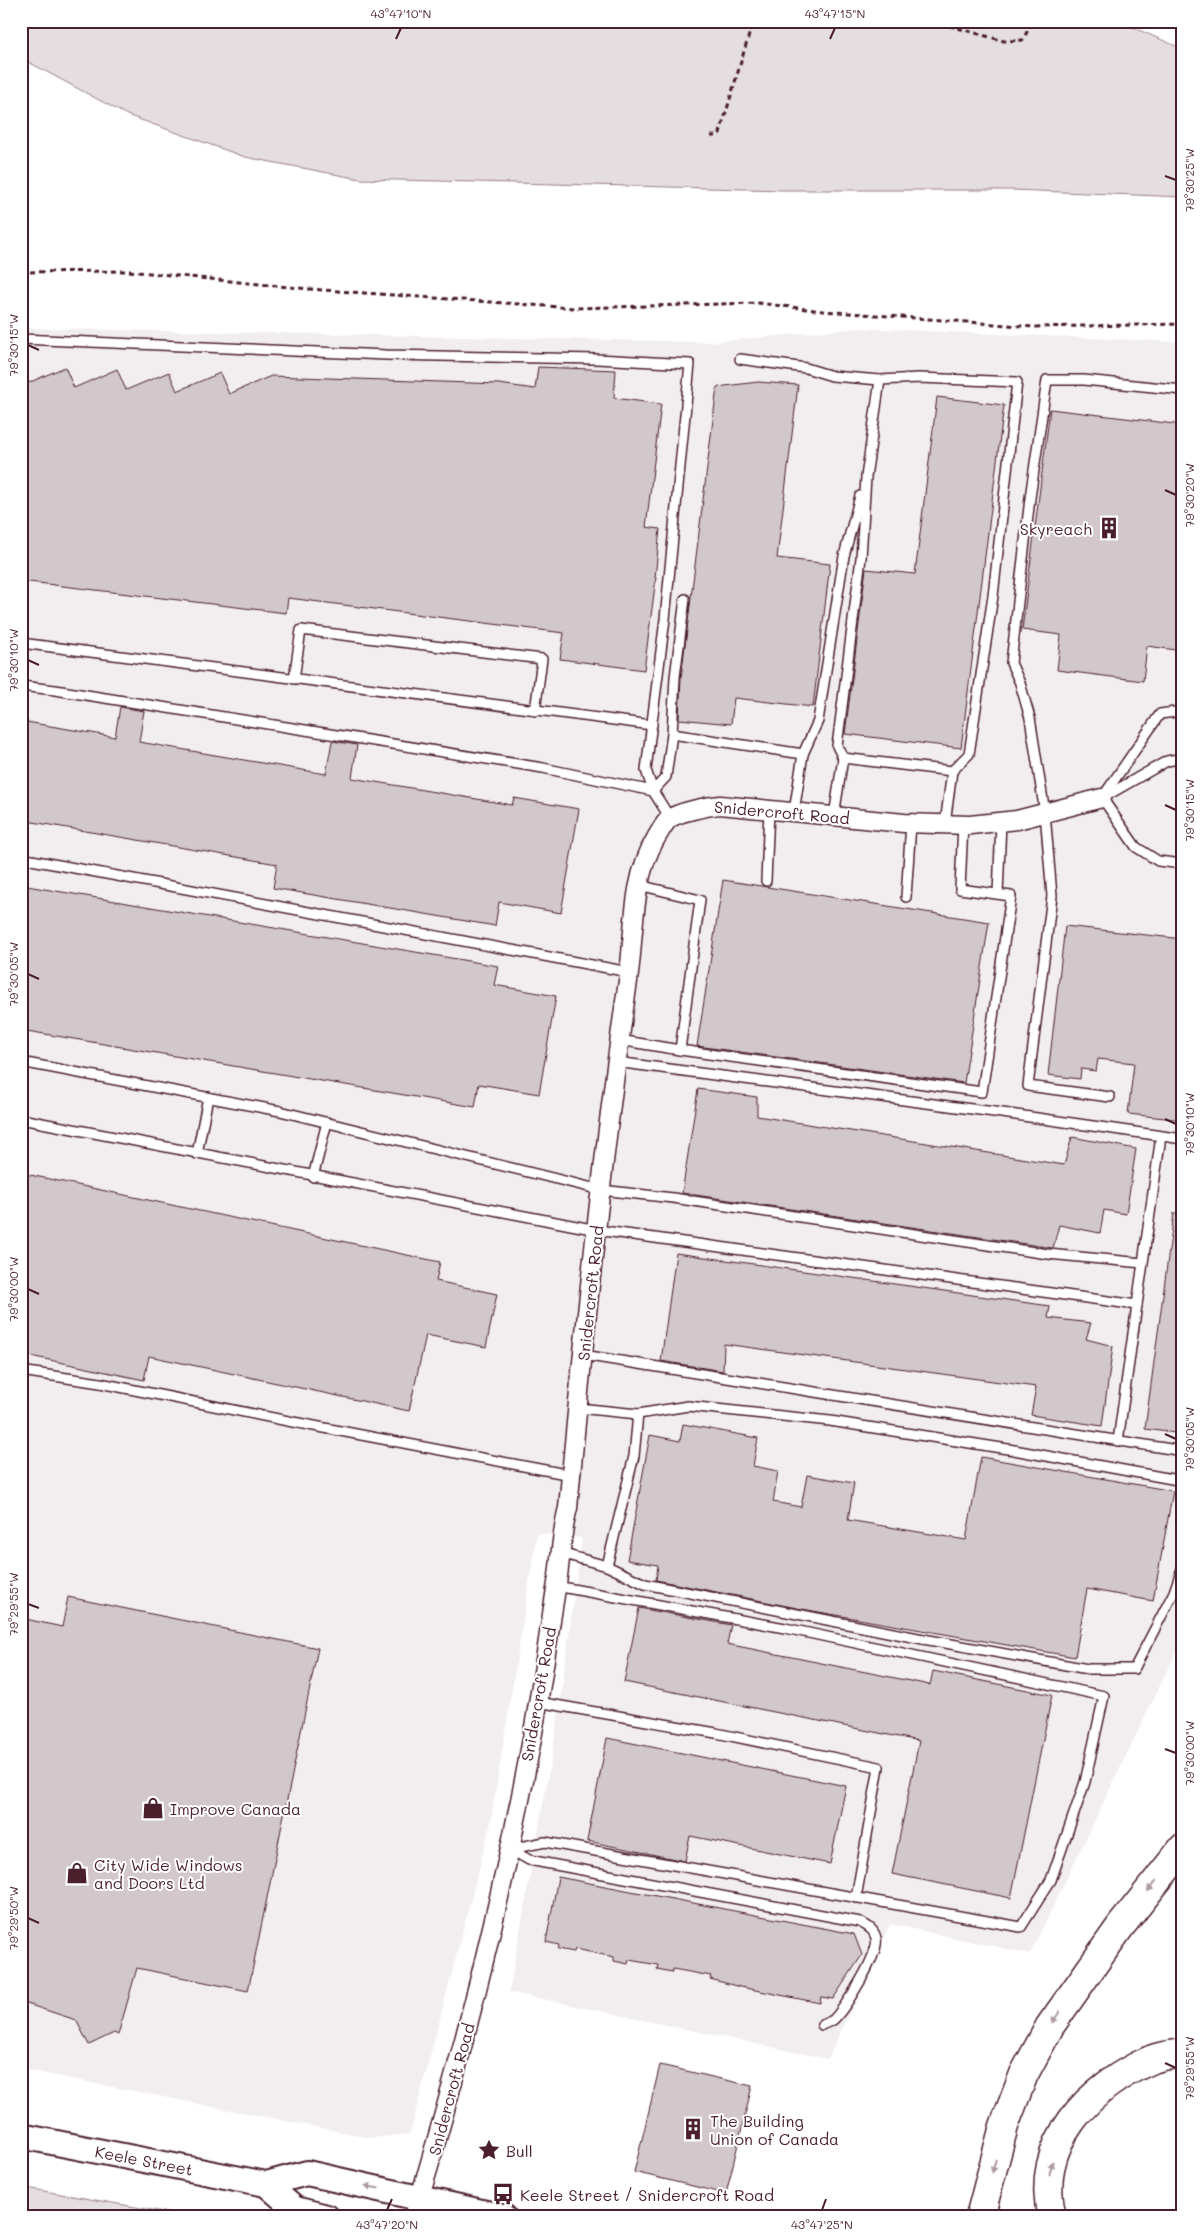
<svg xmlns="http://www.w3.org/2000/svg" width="1204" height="2238" font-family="Mali,sans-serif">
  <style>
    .built { fill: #f2eeef }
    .green { fill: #e5dee0; stroke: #987e86 }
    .building { fill: #d2c7cb; stroke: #4a1f2b }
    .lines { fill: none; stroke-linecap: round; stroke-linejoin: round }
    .lane-casing { stroke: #4a1f2b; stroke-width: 12 }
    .street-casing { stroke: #4a1f2b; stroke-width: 21 }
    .secondary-casing { stroke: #4a1f2b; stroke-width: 28 }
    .highway-casing { stroke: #4a1f2b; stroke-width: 31 }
    .path { stroke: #4a1f2b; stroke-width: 3; stroke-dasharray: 5 4; stroke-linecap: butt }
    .lane { stroke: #fff; stroke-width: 9 }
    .street { stroke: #fff; stroke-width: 18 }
    .secondary { stroke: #fff; stroke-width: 24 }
    .highway { stroke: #fff; stroke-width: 28 }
    .oneway { fill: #ae9aa0 }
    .ticks { fill: none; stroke: #4a1f2b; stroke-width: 2 }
    .labels { text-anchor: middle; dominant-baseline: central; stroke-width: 4; stroke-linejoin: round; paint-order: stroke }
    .poi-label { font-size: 16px; fill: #4a1f2b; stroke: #fff; text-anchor: start }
    .street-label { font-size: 16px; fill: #4a1f2b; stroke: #fff }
    .neatline { fill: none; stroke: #4a1f2b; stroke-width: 2 }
    .ticks-label { font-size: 12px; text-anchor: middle; fill: #4a1f2b }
  </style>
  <rect width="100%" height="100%" fill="#fff"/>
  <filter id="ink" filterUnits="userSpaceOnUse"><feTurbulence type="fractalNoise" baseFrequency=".02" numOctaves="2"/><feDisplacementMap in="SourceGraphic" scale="10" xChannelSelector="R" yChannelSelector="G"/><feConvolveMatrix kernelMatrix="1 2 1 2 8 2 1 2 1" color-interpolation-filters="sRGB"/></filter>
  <g filter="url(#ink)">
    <!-- built -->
    <polygon class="built" points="21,328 711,342 859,328 1183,342 1183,1638 1030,1954 890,1924 828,2059 509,1992 555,1738 582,1538 537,1533 490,1826 410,2134 372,2138 21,2069"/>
    <!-- green -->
    <g class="green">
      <polygon points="21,21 1118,21 1183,49 1183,197 1013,190 784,190 360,179 245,157 127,115 21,58"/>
      <polygon points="21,2187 170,2213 169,2217 21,2217"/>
    </g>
    <!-- building -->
    <g class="building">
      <polygon points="65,367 74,388 117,369 126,390 169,372 177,391 220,373 229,394 271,376 499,384 535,389 538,367 616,370 614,398 661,404 646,527 660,529 655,578 656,578 644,670 560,659 564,633 288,598 286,613 21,581 21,386"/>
      <polygon points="758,382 798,385 777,558 830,564 813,707 734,698 731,724 679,719 681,678 717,387"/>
      <polygon points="937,397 1004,405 961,748 845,734 866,569 915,574"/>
      <polygon points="1050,409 1183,425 1183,651 1147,646 1143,681 1057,670 1061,635 1022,630"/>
      <polygon points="120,707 144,711 139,742 326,774 332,741 357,745 352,778 512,805 514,798 579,809 561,913 499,902 495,926 273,888 277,864 21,820 21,721 115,737"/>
      <polygon points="723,880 989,922 964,1083 697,1046"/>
      <polygon points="21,885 498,966 494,985 556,996 539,1094 479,1084 475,1107 21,1030"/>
      <polygon points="1065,926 1183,939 1183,1120 1128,1114 1134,1063 1098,1059 1096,1071 1081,1069 1080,1079 1048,1075"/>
      <polygon points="698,1089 757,1097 757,1116 1064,1165 1072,1137 1136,1149 1126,1214 1104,1210 1100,1233 1059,1225 1053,1248 682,1193"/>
      <polygon points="21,1173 440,1262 436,1281 497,1294 486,1347 426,1335 409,1411 149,1356 144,1380 21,1354"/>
      <polygon points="1174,1213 1183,1213 1183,1434 1145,1429"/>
      <polygon points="676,1253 1050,1306 1048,1318 1091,1323 1086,1339 1113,1346 1102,1426 1031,1415 1036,1387 724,1344 723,1371 661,1361"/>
      <polygon points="683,1424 758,1438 753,1466 778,1471 773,1502 801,1507 807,1475 854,1483 848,1520 966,1540 981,1457 1173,1491 1153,1601 1087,1589 1075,1657 802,1609 656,1580 658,1565 627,1560 650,1435 680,1441"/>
      <polygon points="68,1597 318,1648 248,1991 137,1968 118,2035 114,2033 89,2045 76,2020 21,2002 21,1618 62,1627"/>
      <polygon points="639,1608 731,1625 727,1644 930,1685 933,1671 1052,1695 1011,1898 892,1874 919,1741 624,1682"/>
      <polygon points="607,1738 846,1786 830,1864 690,1836 685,1861 587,1841"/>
      <polygon points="558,1877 854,1934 862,1955 833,1999 821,1997 820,2003 740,1987 710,1979 711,1976 673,1969 672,1972 657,1969 658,1965 629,1960 628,1964 614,1961 614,1957 575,1949 574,1952 558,1949 559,1945 546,1942"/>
      <polygon points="660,2065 752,2086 726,2194 634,2172"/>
    </g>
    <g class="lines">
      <!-- lane casing -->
      <g class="lane-casing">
        <g id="lane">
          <polyline points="21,339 386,355 597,359 690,364 665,619 646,770 653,791"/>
          <polyline points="740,359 806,368 832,376 880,380 919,378 1017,382 993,596 969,754 952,771"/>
          <polyline points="21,643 652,725"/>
          <polyline points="294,679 301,630 542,659 535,711"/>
          <polyline points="21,686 55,690 543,768 653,791"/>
          <polyline points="672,734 675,677 685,599"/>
          <polyline points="803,754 818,721 844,556 860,496"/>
          <polyline points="843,758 837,746 861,558 866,477 880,380"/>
          <polyline points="1104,797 1167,761 1183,758"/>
          <polyline points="1102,798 1160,714 1183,711"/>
          <polyline points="1102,798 1136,847 1158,861 1183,864"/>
          <polyline points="834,816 843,758 952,771 945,824"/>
          <polyline points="670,818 653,791 666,777 672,734 803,754 794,812"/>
          <polyline points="21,858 629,972"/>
          <polyline points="766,881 769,810"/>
          <polyline points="998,894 1001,822"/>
          <polyline points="906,897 911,823"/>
          <polyline points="619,1040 680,1050 700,900 639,885"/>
          <polyline points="680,1050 982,1092 1011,896 960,889 963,824"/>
          <polyline points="21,1062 280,1111 601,1190 673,1198 1048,1254 1143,1263"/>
          <polyline points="616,1062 1002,1113 1183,1139"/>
          <polyline points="1110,1097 1028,1086 1052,896 1045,813 1030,718 1020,683 1011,663 1030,498 1047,380 1084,380 1183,390"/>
          <polyline points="21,1119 597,1230 1137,1305 1118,1441"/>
          <polyline points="197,1154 208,1097"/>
          <polyline points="313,1177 327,1122"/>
          <polyline points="1137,1305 1161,1136"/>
          <polyline points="583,1355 1183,1451"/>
          <polyline points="21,1371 100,1383 293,1422 571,1475"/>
          <polyline points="578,1408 638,1414 688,1406 830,1421 1014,1450 1183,1481"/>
          <polyline points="560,1553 607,1566 645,1584 918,1638 1088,1669 1134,1669 1174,1592 1183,1566"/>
          <polyline points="607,1566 634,1456 638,1414"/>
          <polyline points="538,1702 716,1733 879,1767 856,1898"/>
          <polyline points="510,1849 545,1842 1021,1927 1051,1880 1085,1782 1104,1696 785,1628 556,1586"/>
          <path d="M510,1849L529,1860L860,1922C867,1926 874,1929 876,1938C881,1952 844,2010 833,2020C830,2022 825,2023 822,2025"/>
        </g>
      </g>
      <!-- street casing -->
      <g class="street-casing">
        <path id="street" d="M414,2217C461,2061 501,1904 531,1744C541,1690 548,1637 557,1583C561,1558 561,1533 568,1508C584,1333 602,1156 628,981C635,934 631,880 656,838C660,832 664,823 669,819C678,812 709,806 720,805L904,823L970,825L1017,820L1102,798"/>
      </g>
      <!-- secondary casing -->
      <g class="secondary-casing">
        <g id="secondary">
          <polyline points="21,2136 266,2184 307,2173 504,2217"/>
          <polyline points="266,2184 295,2209 327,2217"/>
        </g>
      </g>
      <!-- highway casing -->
      <g class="highway-casing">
        <g id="highway">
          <polyline points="980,2217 1004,2126 1024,2074 1050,2026 1120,1927 1183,1848"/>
          <path d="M1052,2217C1033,2144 1090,2085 1153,2059C1162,2055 1173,2055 1183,2053"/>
        </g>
      </g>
      <!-- path -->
      <g class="path">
        <polyline points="932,21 1004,41 1023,40 1032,21"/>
        <polyline points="711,136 717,136 720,133 753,21"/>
        <polyline points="21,272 129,271 309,289 574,308 758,303 823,311 1034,327 1183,324"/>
      </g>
      <!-- lane -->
      <use href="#lane" class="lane"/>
      <!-- street -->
      <use href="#street" class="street"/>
      <!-- secondary -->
      <use href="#secondary" class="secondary"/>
      <!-- highway -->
      <use href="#highway" class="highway"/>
    </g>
    <!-- one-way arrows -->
    <defs><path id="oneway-solid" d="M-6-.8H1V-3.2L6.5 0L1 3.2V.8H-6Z" transform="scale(1.25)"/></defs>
    <g class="oneway">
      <use href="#oneway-solid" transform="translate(1152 1886) rotate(129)"/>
      <use href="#oneway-solid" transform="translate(1056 2017) rotate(125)"/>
      <use href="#oneway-solid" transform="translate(994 2166) rotate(105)"/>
      <use href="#oneway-solid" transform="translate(1051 2168) rotate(-77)"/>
      <use href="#oneway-solid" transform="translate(372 2187) rotate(-168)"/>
    </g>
  </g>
  <!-- ticks -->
  <path class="ticks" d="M396,39L401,28M830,39L835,28M1165,176L1176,180M28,345L39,350M1165,490L1176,495M28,660L39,665M1165,805L1176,810M28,974L39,979M1165,1119L1176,1124M28,1289L39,1294M1165,1434L1176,1439M28,1604L39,1608M1165,1749L1176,1753M28,1918L39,1923M1165,2063L1176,2068M387,2210L392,2199M822,2210L826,2199"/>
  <!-- icons -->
  <defs>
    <g id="building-bare" transform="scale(1.725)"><path d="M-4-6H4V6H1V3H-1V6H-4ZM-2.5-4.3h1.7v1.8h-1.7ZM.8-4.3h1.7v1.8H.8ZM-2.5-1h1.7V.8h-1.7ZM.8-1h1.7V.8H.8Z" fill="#4a1f2b" stroke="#fff" stroke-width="2.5" paint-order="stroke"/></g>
    <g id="shop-bare" transform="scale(1.725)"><path d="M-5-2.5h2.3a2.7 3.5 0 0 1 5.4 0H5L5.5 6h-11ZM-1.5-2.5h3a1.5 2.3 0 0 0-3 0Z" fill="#4a1f2b" stroke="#fff" stroke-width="2.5" paint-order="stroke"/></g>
    <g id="sight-bare" transform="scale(1.725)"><path d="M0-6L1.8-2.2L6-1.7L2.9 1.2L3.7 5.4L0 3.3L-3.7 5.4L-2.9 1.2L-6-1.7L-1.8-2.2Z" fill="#4a1f2b" stroke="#fff" stroke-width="2.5" paint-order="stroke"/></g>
    <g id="bus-bare" transform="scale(1.725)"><path d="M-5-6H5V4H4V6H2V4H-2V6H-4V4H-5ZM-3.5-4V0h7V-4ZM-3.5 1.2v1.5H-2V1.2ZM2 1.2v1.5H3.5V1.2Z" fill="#4a1f2b" stroke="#fff" stroke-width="2.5" paint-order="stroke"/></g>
  </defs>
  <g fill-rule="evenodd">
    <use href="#building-bare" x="1109" y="528"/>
    <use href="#shop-bare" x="153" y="1808"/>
    <use href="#shop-bare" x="77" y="1873"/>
    <use href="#building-bare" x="693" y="2129"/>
    <use href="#sight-bare" x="489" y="2150"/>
    <use href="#bus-bare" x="503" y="2194"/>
  </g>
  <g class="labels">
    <!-- poi labels -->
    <g class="poi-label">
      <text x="1092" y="528" text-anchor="end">Skyreach</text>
      <text x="170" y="1808">Improve Canada</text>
      <text x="94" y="1864">City Wide Windows<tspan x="94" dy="18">and Doors Ltd</tspan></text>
      <text x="710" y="2120">The Building<tspan x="710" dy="18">Union of Canada</tspan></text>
      <text x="506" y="2150">Bull</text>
      <text x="520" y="2194">Keele Street / Snidercroft Road</text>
    </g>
    <!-- street labels -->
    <g class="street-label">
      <text transform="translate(782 812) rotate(5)">Snidercroft Road</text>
      <text transform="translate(590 1293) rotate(-84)">Snidercroft Road</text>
      <text transform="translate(538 1694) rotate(-80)">Snidercroft Road</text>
      <text transform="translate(451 2089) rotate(-75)">Snidercroft Road</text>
      <text transform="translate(144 2160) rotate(11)">Keele Street</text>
    </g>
  </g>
  <!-- margin -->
  <rect width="1204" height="2238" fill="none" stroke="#fff" stroke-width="55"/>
  <rect x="28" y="28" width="1148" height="2182" class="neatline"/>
  <g class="ticks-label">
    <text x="401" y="18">43°47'10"N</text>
    <text x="835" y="18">43°47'15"N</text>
    <text transform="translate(1190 180) rotate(-90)" y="4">79°30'25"W</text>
    <text transform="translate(14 345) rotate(-90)" y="4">79°30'15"W</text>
    <text transform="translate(1190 495) rotate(-90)" y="4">79°30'20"W</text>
    <text transform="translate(14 660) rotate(-90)" y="4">79°30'10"W</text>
    <text transform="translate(1190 810) rotate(-90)" y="4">79°30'15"W</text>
    <text transform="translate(14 974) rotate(-90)" y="4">79°30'05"W</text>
    <text transform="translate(1190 1124) rotate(-90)" y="4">79°30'10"W</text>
    <text transform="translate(14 1289) rotate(-90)" y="4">79°30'00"W</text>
    <text transform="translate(1190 1439) rotate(-90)" y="4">79°30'05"W</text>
    <text transform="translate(14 1604) rotate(-90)" y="4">79°29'55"W</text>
    <text transform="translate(1190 1753) rotate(-90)" y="4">79°30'00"W</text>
    <text transform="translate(14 1918) rotate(-90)" y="4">79°29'50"W</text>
    <text transform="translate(1190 2068) rotate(-90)" y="4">79°29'55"W</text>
    <text x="387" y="2229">43°47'20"N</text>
    <text x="822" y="2229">43°47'25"N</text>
  </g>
</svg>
